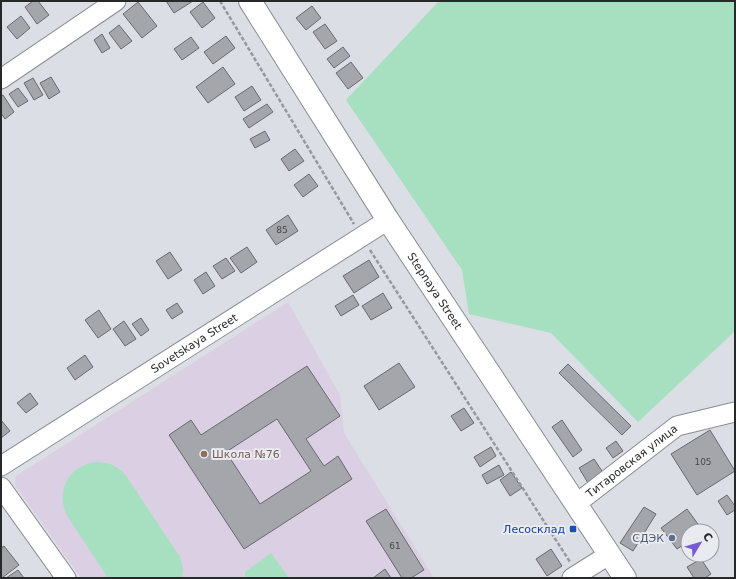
<svg xmlns="http://www.w3.org/2000/svg" width="736" height="579" font-family="'DejaVu Sans',sans-serif">
  <style>
    .education { fill: #dbcfe3 }
    .green { fill: #a6e0c1 }
    .building { fill: #a4a6ac; stroke: #686a6f; fill-rule: evenodd }
    .lines { fill: none; stroke-linecap: round; stroke-linejoin: round }
    .minor-casing { stroke: #8a8d92; stroke-width: 21 }
    .major-casing { stroke: #8a8d92; stroke-width: 24 }
    .path { stroke: #95989c; stroke-width: 2.5; stroke-dasharray: 4 2; stroke-linecap: butt }
    .minor { stroke: #fff; stroke-width: 19 }
    .major { stroke: #fff; stroke-width: 22 }
    .education-dot { fill: #8d6e63; stroke: #e9ebf1; stroke-width: 1.5 }
    .transit-dot { fill: #1a4fb4; stroke: #e9ebf1; stroke-width: 1.5 }
    .service-dot { fill: #5c6f8a; stroke: #e9ebf1; stroke-width: 1.5 }
    .labels { text-anchor: middle; dominant-baseline: central; stroke-width: 4; stroke-linejoin: round; paint-order: stroke }
    .number-label { font-size: 9px; fill: #46484a }
    .street-label { font-size: 11px; fill: #27282a; stroke: #e9ebf1 }
    .education-label { font-size: 11px; fill: #785e54; stroke: #e9ebf1; text-anchor: start }
    .transit-label { font-size: 11px; fill: #164399; stroke: #e9ebf1; text-anchor: end }
    .service-label { font-size: 11px; fill: #4e5e75; stroke: #e9ebf1; text-anchor: end }
  </style>
  <rect width="100%" height="100%" fill="#dbdee4"/>
  <!-- education -->
  <polygon class="education" points="288,302 340,395 344,433 434,578 81,578 15,485 16,476"/>
  <!-- green -->
  <g class="green">
    <polygon points="439,1 735,1 735,331 638,422 551,333 469,314 462,270 346,100"/>
    <path d="M96,462C110,462 119,467 127,477L180,557L183,569L182,578H108L68,517C54,492 69,465 96,462Z"/>
    <polygon points="271,553 289,578 245,578 245,572"/>
  </g>
  <!-- building -->
  <g class="building">
    <polygon points="33,1 38,1 49,15 37,24 25,7"/>
    <polygon points="166,1 193,1 174,13"/>
    <polygon points="138,2 157,26 142,38 123,14"/>
    <polygon points="203,2 215,18 202,28 190,12"/>
    <polygon points="312,6 321,18 306,30 296,18"/>
    <polygon points="21,16 30,28 17,39 7,27"/>
    <polygon points="325,24 337,41 325,49 313,32"/>
    <polygon points="119,25 132,41 121,49 109,33"/>
    <polygon points="102,34 110,48 102,53 94,40"/>
    <polygon points="226,36 235,48 213,64 204,52"/>
    <polygon points="191,37 199,48 182,60 174,49"/>
    <polygon points="343,47 350,56 334,68 327,59"/>
    <polygon points="351,62 363,78 348,89 336,73"/>
    <polygon points="223,67 235,84 208,103 196,87"/>
    <polygon points="51,77 60,92 49,99 40,83"/>
    <polygon points="33,78 43,95 34,100 24,83"/>
    <polygon points="252,86 261,100 244,111 235,97"/>
    <polygon points="18,88 28,101 18,107 9,94"/>
    <polygon points="3,95 14,112 5,119 1,113 1,96"/>
    <polygon points="267,104 273,112 249,128 243,119"/>
    <polygon points="265,131 270,140 255,148 250,139"/>
    <polygon points="295,149 304,161 289,171 281,159"/>
    <polygon points="309,174 318,186 303,197 294,185"/>
    <polygon points="288,215 298,231 276,245 266,230"/>
    <polygon points="247,247 257,262 241,273 230,258"/>
    <polygon points="170,252 182,270 168,279 156,261"/>
    <polygon points="226,258 235,271 222,279 213,266"/>
    <polygon points="369,260 379,277 354,293 343,276"/>
    <polygon points="206,272 215,286 203,294 194,280"/>
    <polygon points="383,293 392,308 371,320 362,306"/>
    <polygon points="353,295 359,305 341,316 335,306"/>
    <polygon points="177,303 183,312 172,319 166,310"/>
    <polygon points="99,310 111,329 98,338 85,320"/>
    <polygon points="141,318 149,330 141,336 132,324"/>
    <polygon points="124,321 136,339 125,346 113,329"/>
    <polygon points="85,355 93,367 75,380 67,368"/>
    <polygon points="399,363 415,387 379,410 364,386"/>
    <polygon points="568,364 631,426 622,435 559,373"/>
    <path d="M307,366L340,416L306,439L324,466L338,456L352,479L244,549L169,435L191,420L201,435ZM277,419L311,471L260,504L226,452Z"/>
    <polygon points="30,393 38,404 26,413 17,403"/>
    <polygon points="464,408 474,423 461,431 451,416"/>
    <polygon points="1,420 10,431 1,438"/>
    <polygon points="562,420 582,450 573,457 552,427"/>
    <polygon points="710,430 735,471 697,495 671,454"/>
    <polygon points="616,441 623,451 613,458 606,448"/>
    <polygon points="491,447 496,456 480,467 474,457"/>
    <polygon points="594,459 604,474 588,483 579,468"/>
    <polygon points="499,465 504,475 487,484 482,475"/>
    <polygon points="511,472 522,488 510,496 500,480"/>
    <polygon points="727,495 735,506 735,510 727,515 718,501"/>
    <polygon points="644,507 656,514 633,551 620,543"/>
    <polygon points="386,509 424,570 411,578 402,578 366,521"/>
    <polygon points="687,509 703,531 688,531 688,542 677,549 661,528"/>
    <polygon points="4,546 19,565 2,578 1,577 1,548"/>
    <polygon points="551,549 562,566 547,576 536,559"/>
    <polygon points="701,559 711,574 705,578 694,578 687,567"/>
    <polygon points="385,569 391,578 373,578"/>
    <polygon points="18,570 24,578 6,578"/>
  </g>
  <g class="lines">
    <!-- minor casing -->
    <g class="minor-casing">
      <g id="minor">
        <polyline points="1,79 116,1"/>
        <path id="s1" d="M1,466L388,220"/>
        <polyline points="1,487 66,578"/>
        <path id="s2" d="M577,503L677,426L735,412"/>
        <polyline points="572,578 610,554"/>
      </g>
    </g>
    <!-- major casing -->
    <g class="major-casing">
      <g id="major">
        <path id="s3" d="M250,1L388,220L625,578"/>
      </g>
    </g>
    <!-- path -->
    <g class="path">
      <polyline points="220,1 354,224"/>
      <polyline points="370,250 570,562"/>
    </g>
    <!-- minor -->
    <use href="#minor" class="minor"/>
    <!-- major -->
    <use href="#major" class="major"/>
  </g>
  <!-- markers -->
  <circle class="education-dot" cx="204" cy="454" r="4"/>
  <rect class="transit-dot" x="569" y="525" width="8" height="8" rx="2"/>
  <circle class="service-dot" cx="672" cy="538" r="4"/>
  <g class="labels">
    <!-- number labels -->
    <g class="number-label">
      <text x="282" y="230">85</text>
      <text x="703" y="462">105</text>
      <text x="395" y="546">61</text>
    </g>
    <!-- street labels -->
    <g class="street-label">
      <text stroke="none"><textPath href="#s3" startOffset="344">Stepnaya Street</textPath></text>
      <text stroke="none"><textPath href="#s1" startOffset="229">Sovetskaya Street</textPath></text>
      <text stroke="none"><textPath href="#s2" startOffset="69">Титаровская улица</textPath></text>
    </g>
    <!-- education labels -->
    <g class="education-label">
      <text x="212" y="454">Школа №76</text>
    </g>
    <!-- transit labels -->
    <g class="transit-label">
      <text x="565" y="529">Лесосклад</text>
    </g>
    <!-- service labels -->
    <g class="service-label">
      <text x="664" y="538">СДЭК</text>
    </g>
  </g>
  <!-- border -->
  <rect width="736" height="579" fill="none" stroke="#27282a" stroke-width="4"/>
  <!-- north arrow -->
  <g transform="translate(700 543) rotate(52)"><circle r="19" fill="#e9ebf1" stroke="#9b9da1"/>
  <path d="M0-3L7 15L0 10L-7 15Z" fill="#775bd5"/>
  <text y="-6" font-size="11" font-weight="bold" text-anchor="middle" fill="#27282a">С</text>
  </g>
</svg>
